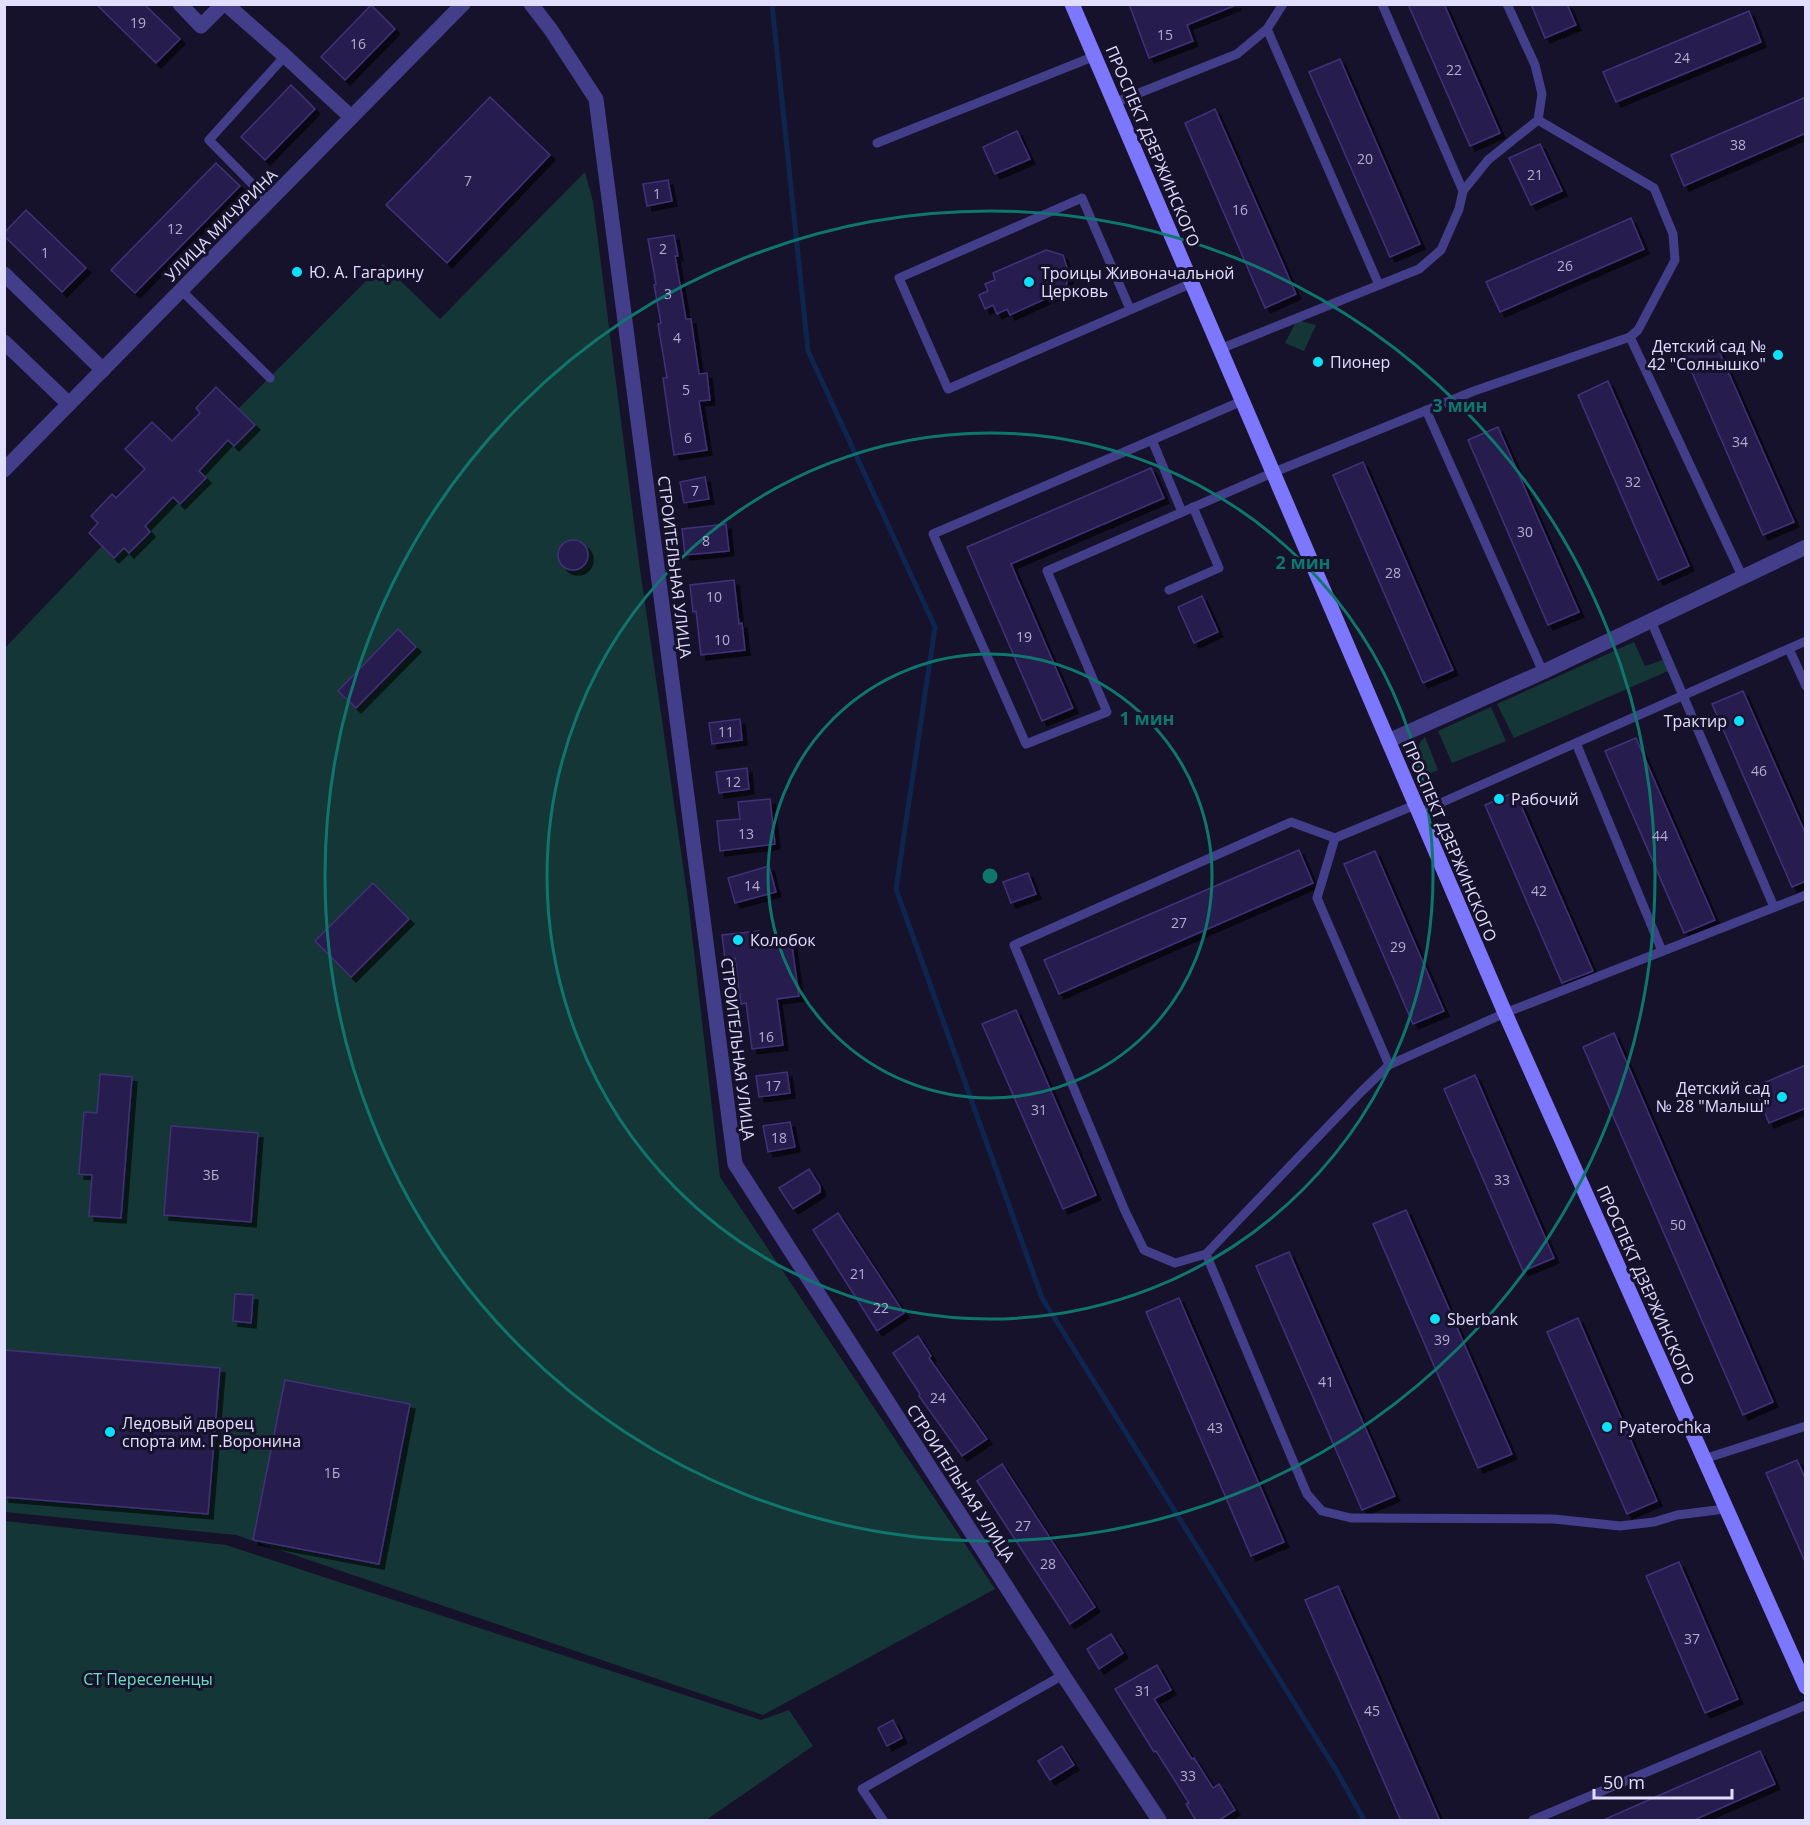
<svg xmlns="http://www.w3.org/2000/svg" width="1810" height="1825" font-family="'Open Sans',sans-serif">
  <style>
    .green { fill: #153636 }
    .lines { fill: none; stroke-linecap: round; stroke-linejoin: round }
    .stream { stroke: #0e254f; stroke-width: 5 }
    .building { fill: #281e4d; stroke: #403179; stroke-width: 1.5; filter: url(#shadow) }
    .lane { stroke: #423e8a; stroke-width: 9 }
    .street { stroke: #423e8a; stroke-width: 15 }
    .secondary { stroke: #7c77fd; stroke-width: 15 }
    .ring { fill: none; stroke: #0f766e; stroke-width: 3 }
    .poi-dot { fill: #0de0fb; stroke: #17122c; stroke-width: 2 }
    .labels { text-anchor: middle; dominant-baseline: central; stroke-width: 6; stroke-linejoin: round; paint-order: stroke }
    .number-label { font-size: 14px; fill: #b4aed2 }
    .street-label { font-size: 16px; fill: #e2defe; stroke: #17122c }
    .poi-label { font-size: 16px; fill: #e2defe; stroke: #17122c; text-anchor: start }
    .park-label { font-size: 16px; fill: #69e0c3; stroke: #17122c }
    .centre { fill: #0f766e; stroke: #17122c; stroke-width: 3 }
    .ring-label { font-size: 18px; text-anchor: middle; font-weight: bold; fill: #0f766e; stroke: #17122c; stroke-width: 6; stroke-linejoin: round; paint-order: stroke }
  </style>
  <defs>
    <filter id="shadow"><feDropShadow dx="5" dy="5" stdDeviation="0" flood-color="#0009"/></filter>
  </defs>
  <rect width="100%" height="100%" fill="#17122c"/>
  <!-- green -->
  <g class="green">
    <polygon points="585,172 593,202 639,562 688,900 720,1177 995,1589 763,1715 236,1535 5,1512 5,648 102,546 114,558 124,548 130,553 150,532 145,526 173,497 180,504 205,478 199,471 228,440 235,446 255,425 238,409 383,264 440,319"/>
    <polygon points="1297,320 1316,325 1304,351 1285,343"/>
    <polygon points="1634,642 1645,666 1663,660 1668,671 1514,738 1497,704"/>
    <polygon points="1491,707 1506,741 1452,763 1438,731"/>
    <polygon points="1425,737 1438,770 1416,779 1410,765 1421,741"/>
    <polygon points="5,1521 226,1545 761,1720 789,1710 813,1746 706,1820 5,1820"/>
  </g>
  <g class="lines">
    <!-- stream -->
    <polyline class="stream" points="772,4 808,351 935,627 896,889 1042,1298 1336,1770 1364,1820"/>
  </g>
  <!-- building -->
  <g class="building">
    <polygon points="96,4 144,4 180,39 156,63"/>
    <polygon points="1129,4 1236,4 1236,5 1187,25 1193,41 1149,58"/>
    <polygon points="1408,4 1444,4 1500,133 1470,146"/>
    <polygon points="1531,4 1567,4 1576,25 1545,38"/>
    <polygon points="371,5 395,29 345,80 321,57"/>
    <polygon points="1749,11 1761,42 1616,102 1603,72"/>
    <polygon points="1340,59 1420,244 1390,257 1309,72"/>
    <polygon points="291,85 315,109 265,160 241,137"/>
    <polygon points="490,97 550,155 447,263 386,205"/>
    <polygon points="1806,97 1806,133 1684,186 1671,155"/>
    <polygon points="1215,109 1296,294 1265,308 1185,123"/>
    <polygon points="1017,131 1030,159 995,174 983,147"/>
    <polygon points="1540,144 1562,191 1531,205 1509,158"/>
    <polygon points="216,163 240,186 135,293 111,270"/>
    <polygon points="668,180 672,201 647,206 643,184"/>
    <polygon points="26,210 86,268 62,292 4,236 4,233"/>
    <polygon points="1631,218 1644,249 1500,312 1486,282"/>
    <polygon points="674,235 678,256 675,256 686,319 691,319 699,374 707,373 710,400 699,401 707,450 674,455 663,378 667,378 658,324 661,323 654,285 656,284 648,239"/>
    <polygon points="1046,250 1063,255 1069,274 1065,290 1010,315 1007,309 997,314 993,305 985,309 979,295 988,291 985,284 995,280 993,273"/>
    <polygon points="1713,337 1794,522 1763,535 1682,350"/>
    <polygon points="1608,381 1689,566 1658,580 1578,395"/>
    <polygon points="216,387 255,425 234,446 228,440 199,471 206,478 180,504 173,497 145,526 150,532 129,553 124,548 114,558 89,533 98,523 91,516 112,494 116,498 145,469 125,449 152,422 172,441 200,413 196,408"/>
    <polygon points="1498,427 1579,612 1548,625 1468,440"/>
    <polygon points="1363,462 1453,670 1423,683 1333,475"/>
    <polygon points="1151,468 1164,498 1011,564 1073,708 1042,721 967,547"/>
    <polygon points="705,477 709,499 684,503 680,482"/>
    <polygon points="726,524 729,551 685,555 682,529"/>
    <circle cx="573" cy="555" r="15"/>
    <polygon points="734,580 739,624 742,623 745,650 701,655 696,611 693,612 690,585"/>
    <polygon points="1202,596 1218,632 1194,643 1178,607"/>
    <polygon points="398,629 416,647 356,708 338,691"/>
    <polygon points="1743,691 1806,835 1806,881 1792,887 1712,704"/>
    <polygon points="740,719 742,740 712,744 709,723"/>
    <polygon points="1636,738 1715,920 1684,933 1605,751"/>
    <polygon points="747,768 749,789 719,793 716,772"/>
    <polygon points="1515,792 1593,971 1562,983 1485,805"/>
    <polygon points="770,799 775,844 720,851 717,821 740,819 738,802"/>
    <polygon points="1299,850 1313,883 1059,994 1044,960"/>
    <polygon points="1375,851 1444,1011 1413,1024 1344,864"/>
    <polygon points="769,866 776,892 735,903 728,878"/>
    <polygon points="1028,873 1036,894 1011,903 1003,882"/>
    <polygon points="373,883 409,919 351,977 315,941"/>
    <polygon points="759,931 761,943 791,939 799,996 777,999 783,1045 752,1049 746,1003 741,1004 735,958 725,959 722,935"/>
    <polygon points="1016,1010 1096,1195 1063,1209 982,1024"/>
    <polygon points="1614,1033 1773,1402 1743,1415 1583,1047"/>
    <polygon points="1806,1065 1806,1108 1769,1123 1754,1087"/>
    <polygon points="787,1072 790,1093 759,1097 756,1076"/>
    <polygon points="100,1074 132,1077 121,1218 89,1216 92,1175 79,1174 84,1112 97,1113"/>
    <polygon points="1475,1075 1554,1258 1523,1271 1444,1089"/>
    <polygon points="790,1122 795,1147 768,1152 763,1126"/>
    <polygon points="171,1126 258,1133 251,1222 164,1215"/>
    <polygon points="809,1169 820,1186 820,1192 793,1209 779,1188"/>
    <polygon points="1406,1210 1512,1454 1478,1468 1373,1224"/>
    <polygon points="838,1213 904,1313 877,1331 813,1230"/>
    <polygon points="1289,1252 1395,1496 1362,1510 1256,1266"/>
    <polygon points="235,1294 253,1295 251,1323 233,1321"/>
    <polygon points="1179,1298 1284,1542 1251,1556 1146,1312"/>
    <polygon points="1578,1318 1657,1501 1627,1514 1547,1332"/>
    <polygon points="918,1336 931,1356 929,1358 987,1439 962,1456 919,1396 920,1394 893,1353"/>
    <polygon points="4,1350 220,1368 208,1514 4,1497"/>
    <polygon points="285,1380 410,1404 379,1564 253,1540"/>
    <polygon points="1797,1460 1806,1480 1806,1564 1766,1473"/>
    <polygon points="1002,1464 1095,1607 1070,1624 977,1481"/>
    <polygon points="1679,1562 1738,1699 1705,1713 1646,1576"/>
    <polygon points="1338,1586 1440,1821 1401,1821 1305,1600"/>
    <polygon points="1111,1634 1123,1653 1099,1669 1087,1649"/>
    <polygon points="1157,1665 1171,1690 1154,1699 1192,1759 1194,1758 1213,1788 1219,1784 1235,1810 1218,1821 1196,1821 1186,1804 1189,1803 1156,1751 1154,1752 1115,1689"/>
    <polygon points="893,1720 902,1738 887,1746 878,1728"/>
    <polygon points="1062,1746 1074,1765 1050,1780 1038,1761"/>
    <polygon points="1760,1751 1775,1784 1692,1821 1601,1821"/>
  </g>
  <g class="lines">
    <!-- lane -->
    <g class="lane">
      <polyline points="1382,4 1463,191"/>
      <polyline points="1267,29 1379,285"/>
      <polyline points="1114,103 1237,54 1267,29 1283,4"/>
      <polyline points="877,143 1095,56"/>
      <polyline points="270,202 209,140 285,56"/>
      <polyline points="182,291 270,378"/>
      <polyline points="1130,309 1082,198 899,278 948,389 1192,283"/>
      <polyline points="1630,337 1743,578"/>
      <polyline points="1220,349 1419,269 1441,250 1459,209 1463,191 1488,160 1538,120 1542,94 1535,65 1507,4"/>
      <polyline points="1426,410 1543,672"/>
      <polyline points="1152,440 933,534 1026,744 1107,712 1047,571 1272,473 1474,391 1630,337 1638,330 1675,260 1673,234 1654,188 1538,120"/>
      <polyline points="1182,512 1152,440 1242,401"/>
      <polyline points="1169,590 1219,568 1193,507"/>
      <polyline points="1651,621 1774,907"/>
      <polyline points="1789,649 1806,686"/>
      <polyline points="1576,743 1662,951"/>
      <polyline points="1415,805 1335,838 1291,822 1014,945 1125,1211 1144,1250 1175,1263 1206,1254 1361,1092 1389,1065 1505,1013 1806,895"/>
      <polyline points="1418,813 1806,641"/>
      <polyline points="1335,838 1317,898 1389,1065"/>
      <polyline points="1206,1254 1307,1494 1322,1511 1351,1518 1554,1519 1620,1526 1654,1522 1677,1515 1725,1509"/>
      <polyline points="1704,1459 1806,1426"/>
      <polyline points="883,1820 862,1789 1063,1675"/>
      <polyline points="1533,1820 1806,1705"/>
    </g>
    <!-- street -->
    <g class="street">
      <polyline points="180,4 201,26 223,4"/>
      <polyline points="226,4 285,56 351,117"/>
      <polyline points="531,4 551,30 596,99 735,1164 1063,1675 1159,1820"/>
      <polyline points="4,274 103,370"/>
      <polyline points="4,342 69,404"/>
      <polyline points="4,470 463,4"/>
      <polyline points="1388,741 1543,672 1806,547"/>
    </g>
    <!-- secondary -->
    <polyline class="secondary" points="1072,4 1505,1013 1806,1687"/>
  </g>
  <!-- distance rings -->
  <g class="ring">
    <circle cx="990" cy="876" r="222"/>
    <circle cx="990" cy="876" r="443"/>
    <circle cx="990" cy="876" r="665"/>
  </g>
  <!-- markers -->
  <g class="poi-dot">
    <circle cx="297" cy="272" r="6"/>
    <circle cx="1029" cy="282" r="6"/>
    <circle cx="1778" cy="355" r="6"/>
    <circle cx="1318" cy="362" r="6"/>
    <circle cx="1739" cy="721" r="6"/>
    <circle cx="1499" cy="799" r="6"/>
    <circle cx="738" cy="940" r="6"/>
    <circle cx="1782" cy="1097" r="6"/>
    <circle cx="1435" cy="1319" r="6"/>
    <circle cx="1607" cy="1427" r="6"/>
    <circle cx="110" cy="1432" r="6"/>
  </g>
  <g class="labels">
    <!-- number labels -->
    <g class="number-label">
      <text x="138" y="22">19</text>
      <text x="1165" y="34">15</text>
      <text x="358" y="43">16</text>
      <text x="1682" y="57">24</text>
      <text x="1454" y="69">22</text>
      <text x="1738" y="144">38</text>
      <text x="1365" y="158">20</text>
      <text x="1535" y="174">21</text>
      <text x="468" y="180">7</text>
      <text x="657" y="193">1</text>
      <text x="1240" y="209">16</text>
      <text x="175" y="228">12</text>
      <text x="663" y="248">2</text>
      <text x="45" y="252">1</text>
      <text x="1565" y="265">26</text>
      <text x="668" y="293">3</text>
      <text x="677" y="337">4</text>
      <text x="686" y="389">5</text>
      <text x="688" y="437">6</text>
      <text x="1740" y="441">34</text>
      <text x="1633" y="481">32</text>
      <text x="695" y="490">7</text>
      <text x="1525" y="531">30</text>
      <text x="706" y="540">8</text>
      <text x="1393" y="572">28</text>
      <text x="714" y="596">10</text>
      <text x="1024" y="636">19</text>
      <text x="722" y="639">10</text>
      <text x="726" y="731">11</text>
      <text x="1759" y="770">46</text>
      <text x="733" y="781">12</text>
      <text x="746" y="833">13</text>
      <text x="1660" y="835">44</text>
      <text x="752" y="885">14</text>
      <text x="1539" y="890">42</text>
      <text x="1179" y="922">27</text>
      <text x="1398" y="946">29</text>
      <text x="766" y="1036">16</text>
      <text x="773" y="1085">17</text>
      <text x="1039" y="1109">31</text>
      <text x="779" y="1137">18</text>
      <text x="211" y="1174">3Б</text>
      <text x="1502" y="1179">33</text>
      <text x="1678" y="1224">50</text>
      <text x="858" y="1273">21</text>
      <text x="881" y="1307">22</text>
      <text x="1442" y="1339">39</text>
      <text x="1326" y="1381">41</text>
      <text x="938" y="1397">24</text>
      <text x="1215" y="1427">43</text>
      <text x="332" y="1472">1Б</text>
      <text x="1023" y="1525">27</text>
      <text x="1048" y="1563">28</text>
      <text x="1692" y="1638">37</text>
      <text x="1143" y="1690">31</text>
      <text x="1372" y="1710">45</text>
      <text x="1188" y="1775">33</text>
    </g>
    <!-- street labels -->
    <g class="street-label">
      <text transform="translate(1153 146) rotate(67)">ПРОСПЕКТ ДЗЕРЖИНСКОГО</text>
      <text transform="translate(221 225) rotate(-45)">УЛИЦА МИЧУРИНА</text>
      <text transform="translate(675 567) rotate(83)">СТРОИТЕЛЬНАЯ УЛИЦА</text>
      <text transform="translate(1450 841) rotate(67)">ПРОСПЕКТ ДЗЕРЖИНСКОГО</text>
      <text transform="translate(738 1049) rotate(83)">СТРОИТЕЛЬНАЯ УЛИЦА</text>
      <text transform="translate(1646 1285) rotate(66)">ПРОСПЕКТ ДЗЕРЖИНСКОГО</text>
      <text transform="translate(961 1483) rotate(57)">СТРОИТЕЛЬНАЯ УЛИЦА</text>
    </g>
    <!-- poi labels -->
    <g class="poi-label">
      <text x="309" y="272">Ю. А. Гагарину</text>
      <text x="1041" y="273">Троицы Живоначальной<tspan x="1041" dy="18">Церковь</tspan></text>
      <text x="1766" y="346" text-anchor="end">Детский сад №<tspan x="1766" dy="18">42 "Солнышко"</tspan></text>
      <text x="1330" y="362">Пионер</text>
      <text x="1727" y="721" text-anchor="end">Трактир</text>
      <text x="1511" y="799">Рабочий</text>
      <text x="750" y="940">Колобок</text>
      <text x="1770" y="1088" text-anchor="end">Детский сад<tspan x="1770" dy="18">№ 28 "Малыш"</tspan></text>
      <text x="1447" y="1319">Sberbank</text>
      <text x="122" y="1423">Ледовый дворец<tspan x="122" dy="18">спорта им. Г.Воронина</tspan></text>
      <text x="1619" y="1427">Pyaterochka</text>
    </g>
    <!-- park labels -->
    <g class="park-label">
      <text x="148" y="1679">СТ Переселенцы</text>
    </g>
  </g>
  <circle cx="990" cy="876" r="9" class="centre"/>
  <g class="ring-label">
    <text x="1460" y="412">3 мин</text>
    <text x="1303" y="569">2 мин</text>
    <text x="1147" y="725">1 мин</text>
  </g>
  <!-- border -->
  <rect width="1810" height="1825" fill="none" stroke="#e2defe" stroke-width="12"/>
  <!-- scale -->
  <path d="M1594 1789v9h138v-9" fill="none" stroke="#e2defe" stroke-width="3"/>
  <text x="1603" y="1789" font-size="18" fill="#e2defe" stroke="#17122c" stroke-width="4.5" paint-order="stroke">50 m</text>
</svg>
